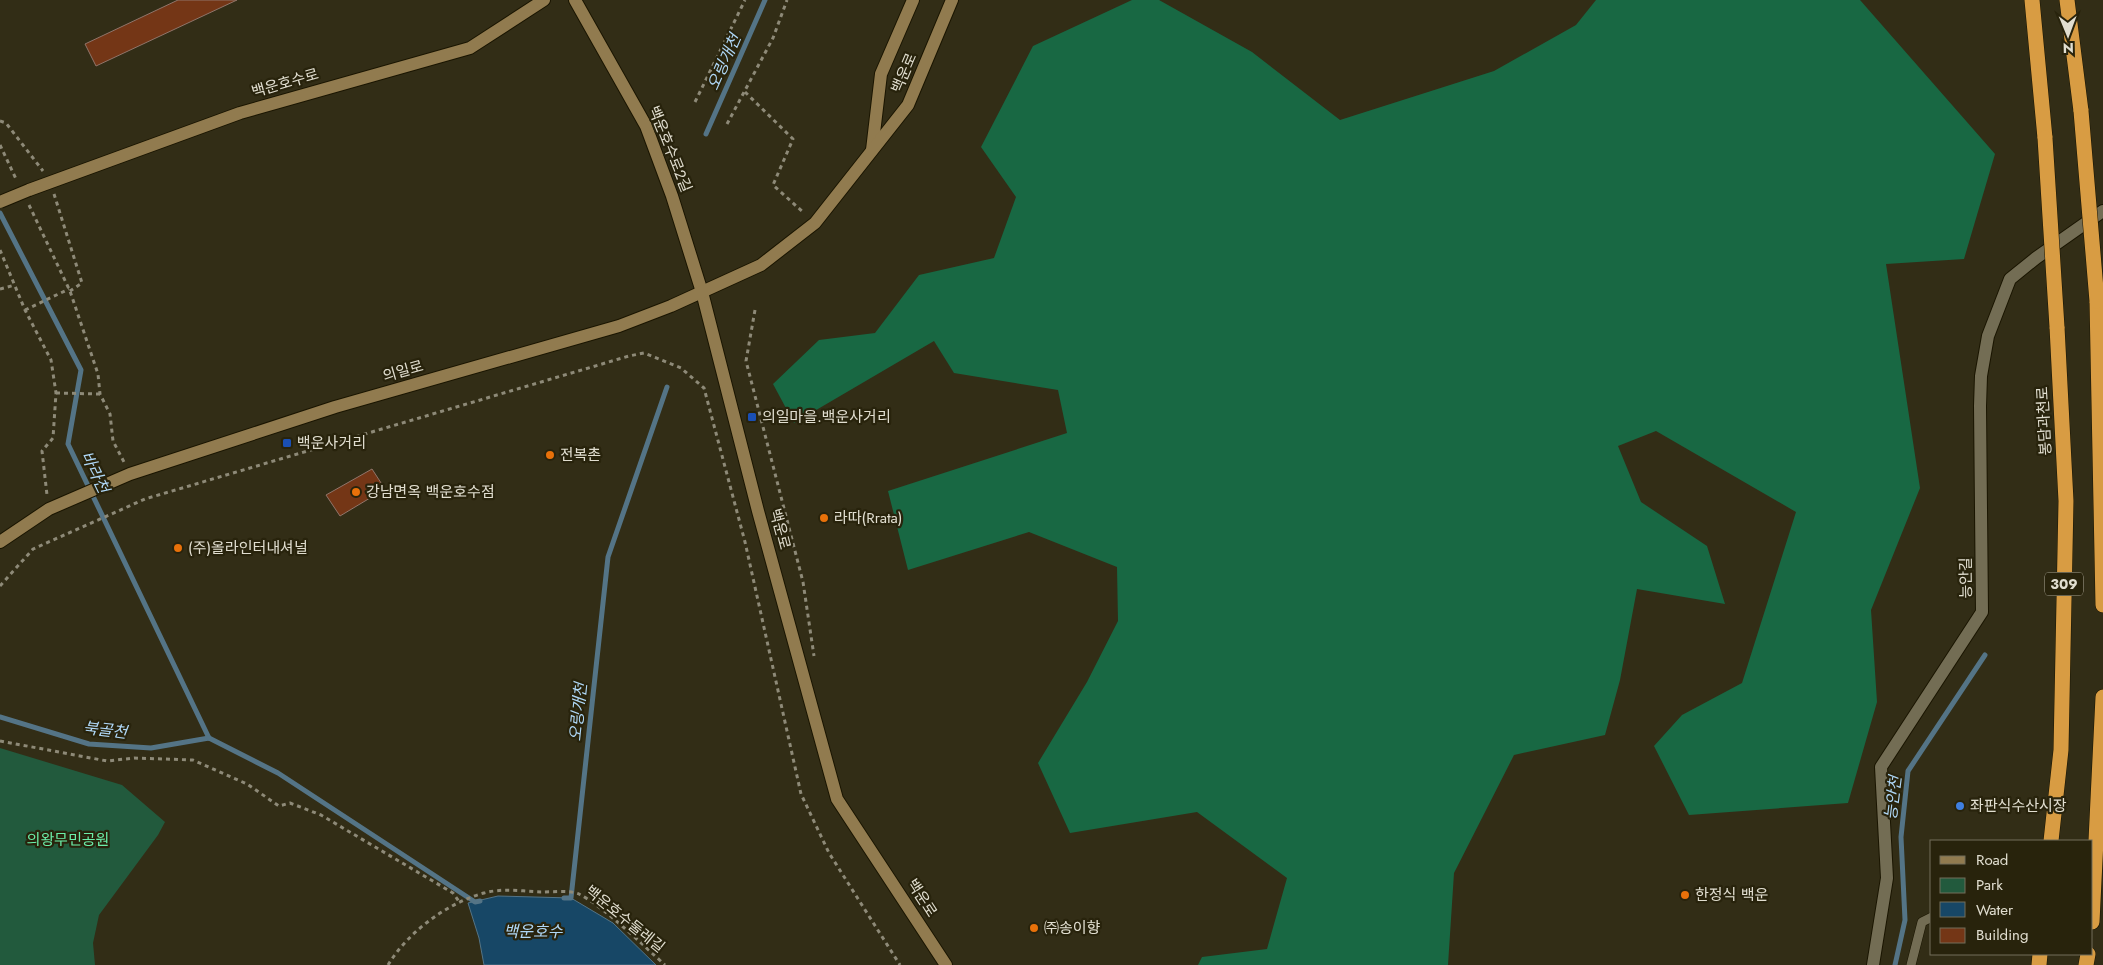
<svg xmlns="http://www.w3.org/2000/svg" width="2103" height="965" font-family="Jost,'Noto Sans KR',sans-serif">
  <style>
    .green { fill: #225a3d }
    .forest { fill: #186843 }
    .water { fill: #174766; stroke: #547486 }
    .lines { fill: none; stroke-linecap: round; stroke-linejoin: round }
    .stream { stroke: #547486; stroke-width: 5 }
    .building { fill: #743616; stroke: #90756a }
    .lane-casing { stroke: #1a1501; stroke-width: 10 }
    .street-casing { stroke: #1a1501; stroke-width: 14 }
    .secondary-casing { stroke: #1a1501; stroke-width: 14 }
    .highway-casing { stroke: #1a1501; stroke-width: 16 }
    .path { stroke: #8e8a78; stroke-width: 3; stroke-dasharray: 4 4; stroke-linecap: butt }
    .lane { stroke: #736d54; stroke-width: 9 }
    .street { stroke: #736d54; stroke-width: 12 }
    .secondary { stroke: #917b4f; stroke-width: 12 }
    .highway { stroke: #d89c43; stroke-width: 15 }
    .secondary-bridge-casing { stroke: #1a1501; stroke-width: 14; stroke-linecap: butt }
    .highway-bridge-casing { stroke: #1a1501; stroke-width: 16; stroke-linecap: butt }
    .secondary-bridge { stroke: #917b4f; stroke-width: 12 }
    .highway-bridge { stroke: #d89c43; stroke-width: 15 }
    .transit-dot { fill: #1a4fb4; stroke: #28230c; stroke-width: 2 }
    .food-dot { fill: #e8710a; stroke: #28230c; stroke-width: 2 }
    .shop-dot { fill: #3f7fe0; stroke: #28230c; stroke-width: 2 }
    .labels { text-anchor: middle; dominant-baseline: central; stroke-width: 4.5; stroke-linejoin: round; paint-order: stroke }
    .shield { fill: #28230c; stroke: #aaa695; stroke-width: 1 }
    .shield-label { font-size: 14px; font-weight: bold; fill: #e1ded0 }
    .street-label { font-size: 15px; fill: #e1ded0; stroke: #28230c }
    .poi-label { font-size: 15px; fill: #e1ded0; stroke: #28230c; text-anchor: start }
    .park-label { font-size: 15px; fill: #6beea9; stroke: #28230c }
    .water-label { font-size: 16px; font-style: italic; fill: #afd7f6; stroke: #28230c }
  </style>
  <rect width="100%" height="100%" fill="#322d16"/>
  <!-- green -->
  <polygon class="green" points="0,748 122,785 165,822 158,835 99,915 93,943 95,965 0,965"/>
  <!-- forest -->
  <polygon class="forest" points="1132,0 1159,0 1252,52 1340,120 1494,71 1576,25 1596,0 1860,0 1995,154 1964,259 1886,264 1920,488 1871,610 1877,702 1848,803 1689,815 1654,746 1682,715 1742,683 1796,512 1656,431 1618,446 1641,502 1707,546 1725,604 1637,589 1620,680 1605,735 1514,755 1454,873 1448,965 1198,965 1202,957 1267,949 1287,878 1197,812 1070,833 1038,763 1087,682 1118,621 1117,567 1029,532 908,570 888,491 1067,433 1058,390 954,373 934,341 794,423 773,384 819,340 875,333 919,275 994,258 1016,197 981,147 1033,46"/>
  <!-- water -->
  <polygon class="water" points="498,896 571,898 613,923 656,965 484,965 479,938 468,903"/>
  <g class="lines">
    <!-- stream -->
    <g class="stream">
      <polyline points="706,134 765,0"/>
      <polyline points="0,213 81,370 68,444 209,738"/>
      <polyline points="0,717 89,744 151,748 209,738"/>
      <polyline points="209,738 278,773 475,902 480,901"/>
      <polyline points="564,898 571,898 608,557 667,387"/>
      <polyline points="1895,965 1905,920 1901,837 1908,771 1985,655"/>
    </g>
  </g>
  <!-- building -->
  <g class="building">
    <polygon points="178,0 237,0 96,66 85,44"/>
    <polygon points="372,469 385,489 340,516 326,495"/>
  </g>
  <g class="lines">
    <!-- lane casing -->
    <g class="lane-casing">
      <polyline id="lane" points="1911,965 1922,922 1932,917"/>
    </g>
    <!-- street casing -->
    <g class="street-casing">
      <polyline id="street" points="1873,965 1887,878 1881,767 1982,612 1980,406 1981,376 1988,336 2010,279 2036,258 2103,211"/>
    </g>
    <!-- secondary casing -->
    <g class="secondary-casing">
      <g id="secondary">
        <polyline points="575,0 646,126 672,196 702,292 758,511 837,799 946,965"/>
        <polyline points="872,150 881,74 913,0"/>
        <polyline points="29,190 240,113 470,48 544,0"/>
        <polyline points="0,542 49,509 130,474 335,407 619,326 671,306 761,265 815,223 908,105 952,0"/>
      </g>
    </g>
    <!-- highway casing -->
    <g class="highway-casing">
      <g id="highway">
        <polyline points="2032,0 2045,138"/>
        <polyline points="2067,0 2081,111"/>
        <polyline points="2097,301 2103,605"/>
        <polyline points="2051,841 2061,750 2066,501 2057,327"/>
        <polyline points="2092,922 2103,697"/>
        <polyline points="2039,965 2040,954"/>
        <polyline points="2086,965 2088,954"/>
      </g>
    </g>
    <!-- path -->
    <g class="path">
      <polyline points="745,92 793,139 773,185 804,213"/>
      <polyline points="695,102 745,0"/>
      <polyline points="0,121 6,123 43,171"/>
      <polyline points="727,124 773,38 787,0"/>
      <polyline points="0,145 17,181"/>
      <polyline points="54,194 82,283 70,291"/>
      <polyline points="29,205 70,291 98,374 100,394 110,414 113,441 124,462"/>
      <polyline points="0,250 25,310 51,360 56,393 53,438 42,451 47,495"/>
      <polyline points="0,289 15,285"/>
      <polyline points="25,310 69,289"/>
      <polyline points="755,310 746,361 803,582 814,656"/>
      <polyline points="56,393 100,394"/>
      <polyline points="0,586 33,549 145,499 629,356 644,353 681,368 704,388 745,542 801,794 829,853 900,965"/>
      <polyline points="0,741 107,761 134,758 193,760 247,784 279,806 290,803 321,815 453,893 460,903"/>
      <path d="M388,965C408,932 447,903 484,893C502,888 522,891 541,892C552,892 570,890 579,894C603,906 644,946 665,965"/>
    </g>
    <!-- lane -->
    <use href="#lane" class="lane"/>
    <!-- street -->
    <use href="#street" class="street"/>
    <!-- secondary -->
    <use href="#secondary" class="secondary"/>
    <!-- highway -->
    <use href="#highway" class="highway"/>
    <!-- secondary-bridge casing -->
    <g class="secondary-bridge-casing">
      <polyline id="secondary-bridge" points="0,202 29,190"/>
    </g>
    <!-- highway-bridge casing -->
    <g class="highway-bridge-casing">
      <g id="highway-bridge">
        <polyline points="2081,111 2097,301"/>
        <polyline points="2045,138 2057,327"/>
      </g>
    </g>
    <!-- secondary-bridge -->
    <use href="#secondary-bridge" class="secondary-bridge"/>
    <!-- highway-bridge -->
    <use href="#highway-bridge" class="highway-bridge"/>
  </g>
  <!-- markers -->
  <g class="transit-dot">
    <rect x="747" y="412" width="10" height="10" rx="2.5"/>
    <rect x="282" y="438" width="10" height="10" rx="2.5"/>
  </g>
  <g class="food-dot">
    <circle cx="550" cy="455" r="5"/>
    <circle cx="356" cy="492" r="5"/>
    <circle cx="824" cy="518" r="5"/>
    <circle cx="178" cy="548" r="5"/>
    <circle cx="1685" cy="895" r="5"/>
    <circle cx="1034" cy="928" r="5"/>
  </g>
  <circle class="shop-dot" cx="1960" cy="806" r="5"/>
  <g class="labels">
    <!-- shield labels -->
    <rect class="shield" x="2045" y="572.5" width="38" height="23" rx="4"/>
    <g class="shield-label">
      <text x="2064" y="584">309</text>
    </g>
    <!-- street labels -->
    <g class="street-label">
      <text transform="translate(904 73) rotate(-67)">백운로</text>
      <text transform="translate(285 83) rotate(-16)">백운호수로</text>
      <text transform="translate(670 149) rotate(68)">백운호수로2길</text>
      <text transform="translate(403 371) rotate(-16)">의일로</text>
      <text transform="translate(2044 421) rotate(-93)">봉담과천로</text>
      <text transform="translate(780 529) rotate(75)">백운로</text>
      <text transform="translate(1966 578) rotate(-91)">능안길</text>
      <text transform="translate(922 898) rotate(57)">백운로</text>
      <text transform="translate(625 919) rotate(39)">백운호수둘레길</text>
    </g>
    <!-- poi labels -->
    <g class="poi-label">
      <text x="762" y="417">의일마을.백운사거리</text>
      <text x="297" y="443">백운사거리</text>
      <text x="560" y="455">전복촌</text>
      <text x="366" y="492">강남면옥 백운호수점</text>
      <text x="834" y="518">라따(Rrata)</text>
      <text x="188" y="548">(주)올라인터내셔널</text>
      <text x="1970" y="806">좌판식수산시장</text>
      <text x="1695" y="895">한정식 백운</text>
      <text x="1044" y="928">㈜송이향</text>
    </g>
    <!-- park labels -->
    <g class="park-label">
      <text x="68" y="840">의왕무민공원</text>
    </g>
    <!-- water labels -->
    <g class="water-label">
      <text transform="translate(724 62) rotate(-66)">오링개천</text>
      <text transform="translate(95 472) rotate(64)">바라천</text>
      <text transform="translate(578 712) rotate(-84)">오링개천</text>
      <text transform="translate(105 730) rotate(7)">북골천</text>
      <text transform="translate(1893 798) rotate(-83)">능안천</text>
      <text x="533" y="931">백운호수</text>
    </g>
  </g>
  <!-- legend -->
  <rect x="1930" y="840" width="162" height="115" fill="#28230c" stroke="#726e5a"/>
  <rect x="1940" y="856" width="25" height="8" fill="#917b4f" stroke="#726e5a"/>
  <text x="1976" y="865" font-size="15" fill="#e1ded0">Road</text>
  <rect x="1940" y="878" width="25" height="15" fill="#225a3d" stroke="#726e5a"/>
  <text x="1976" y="890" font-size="15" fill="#e1ded0">Park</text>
  <rect x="1940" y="902" width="25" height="15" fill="#174766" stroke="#726e5a"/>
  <text x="1976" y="915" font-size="15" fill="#e1ded0">Water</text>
  <rect x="1940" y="928" width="25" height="15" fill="#743616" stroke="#726e5a"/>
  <text x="1976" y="940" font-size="15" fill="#e1ded0">Building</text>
  <!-- north arrow -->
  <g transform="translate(2068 35) rotate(179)" stroke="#28230c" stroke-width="4" paint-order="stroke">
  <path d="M0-4L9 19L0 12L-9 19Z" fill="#e1ded0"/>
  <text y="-8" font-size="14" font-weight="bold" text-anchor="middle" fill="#e1ded0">N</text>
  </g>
</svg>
